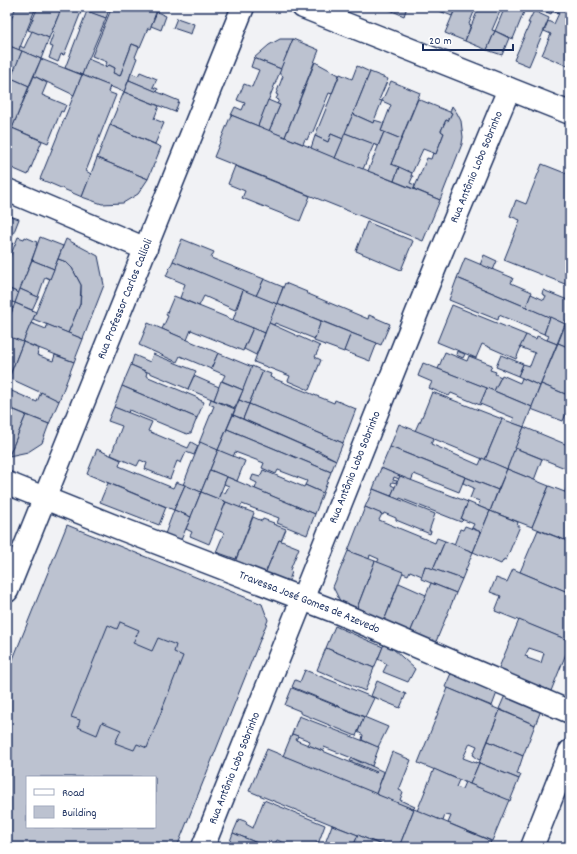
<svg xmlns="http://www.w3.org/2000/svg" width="577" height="854" font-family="Dekko,sans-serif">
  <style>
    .building { fill: #bcc2d0; stroke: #1b2f5e; fill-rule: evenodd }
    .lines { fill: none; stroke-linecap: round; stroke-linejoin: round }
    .street-casing { stroke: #1b2f5e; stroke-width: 25 }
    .secondary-casing { stroke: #1b2f5e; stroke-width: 25 }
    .street { stroke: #fff; stroke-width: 22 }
    .secondary { stroke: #fff; stroke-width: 22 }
    .labels { text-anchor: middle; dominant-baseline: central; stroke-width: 3.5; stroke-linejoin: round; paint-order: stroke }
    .street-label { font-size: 12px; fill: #1b2f5e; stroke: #fff }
  </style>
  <rect width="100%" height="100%" fill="#f1f2f5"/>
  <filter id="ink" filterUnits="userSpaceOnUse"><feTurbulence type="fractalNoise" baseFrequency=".025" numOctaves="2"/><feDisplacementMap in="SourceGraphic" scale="8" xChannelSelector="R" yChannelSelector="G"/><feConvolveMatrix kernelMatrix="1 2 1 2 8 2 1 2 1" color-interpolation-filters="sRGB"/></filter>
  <g filter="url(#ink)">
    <!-- building -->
    <g class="building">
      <polygon points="16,7 36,7 19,50 7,45 7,29"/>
      <polygon points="38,7 62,7 49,38 28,30"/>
      <polygon points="62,7 83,7 64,55 61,54 58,62 49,58 53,47 49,46 54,32 52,31"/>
      <polygon points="87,7 110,7 106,18 85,11"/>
      <polygon points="112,7 158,7 150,29 148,28 140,47 132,44 120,76 113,73 115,68 109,65 107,67 105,67 107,62 92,56"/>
      <polygon points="383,7 407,7 404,16"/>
      <polygon points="438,7 456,7 452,16 437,10"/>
      <polygon points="456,7 476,7 469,24 471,25 465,41 445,33"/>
      <polygon points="479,7 502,7 492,30 495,31 487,50 465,41"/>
      <polygon points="505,7 526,7 513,39 495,31"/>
      <polygon points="543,7 554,7 551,14 542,10"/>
      <polygon points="556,7 570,7 570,67 542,55 551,34 544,31 548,21 554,24 559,13 554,11"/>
      <polygon points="87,11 106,18 82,75 65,68"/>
      <polygon points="534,11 549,18 529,66 514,60 530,23 528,23"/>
      <polygon points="157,12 166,16 161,30 151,26"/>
      <polygon points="177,18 194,24 191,34 173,28"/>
      <polygon points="32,31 49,38 41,59 19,50 20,46 24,48"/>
      <polygon points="495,31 509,38 502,55 487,50"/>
      <polygon points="280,39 293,39 281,69 254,58 269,45"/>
      <polygon points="293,39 319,50 285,137 269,131 280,105 277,104 279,100 276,99 278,95 276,94 283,76 279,73"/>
      <polygon points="132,44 139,47 135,57 137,58 124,92 82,75 88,59 107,67 109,65 115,68 113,73 120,76"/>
      <polygon points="7,45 22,51 15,70 7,67"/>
      <polygon points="22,51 41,59 29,86 11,78"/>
      <polygon points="254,58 281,69 258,126 231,115 235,107 242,110 245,103 237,100 244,84 252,87 259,70 251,67"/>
      <polygon points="41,59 82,75 74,95 34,76"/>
      <polygon points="315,62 339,75 332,94 329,93 312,134 310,133 307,140 305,139 303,144 285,137"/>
      <polygon points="357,66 370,72 343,139 331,134 328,142 315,136 340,74 352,79"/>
      <polygon points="140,72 157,79 153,87 158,89 157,92 129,80 131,73 138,76"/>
      <polygon points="370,72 388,79 379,100 382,101 373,123 353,114"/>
      <polygon points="82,75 110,86 108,92 116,95 86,171 91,174 82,197 40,179"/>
      <polygon points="7,76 12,78 7,89"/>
      <polygon points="34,76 47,83 42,95 66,105 63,112 61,111 48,143 12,128"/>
      <polygon points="11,78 29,86 7,141 7,89"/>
      <polygon points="129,80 179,101 175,112 124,92"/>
      <polygon points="391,81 420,93 401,139 381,131 391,105 382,101"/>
      <polygon points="124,92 159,106 154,119 164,123 155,144 110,125"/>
      <polygon points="418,99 452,113 448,121 446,120 441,131 444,133 436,154 423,149 412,173 391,164"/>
      <polygon points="268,100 280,105 269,131 258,126"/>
      <polygon points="452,106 457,113 461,121 463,137 462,144 440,200 414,189 427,158 431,159 433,153 436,154 444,133 441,131 446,120 448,121 452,113 450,112"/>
      <polygon points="353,114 373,123 374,120 384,123 381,131 384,132 378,146 345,133"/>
      <polygon points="231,115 440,200 423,241 214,157"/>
      <polygon points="110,125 161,147 148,179 97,158"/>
      <polygon points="12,128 42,141 28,175 7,166 7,141"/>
      <polygon points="384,132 401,139 391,164 399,167 394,181 368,171"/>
      <polygon points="345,133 374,144 363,169 335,158"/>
      <polygon points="331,134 343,139 335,158 311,148 315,136 328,142"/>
      <polygon points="97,158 148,179 138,194 123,203 102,204 82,197"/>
      <polygon points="542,164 570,175 570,286 504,260 520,220 510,216 516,200 526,204"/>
      <polygon points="235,166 310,196 300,221 242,198 245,191 228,184"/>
      <polygon points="399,167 412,173 411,176 413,176 410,183 415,185 414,189 394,181"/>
      <polygon points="7,215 19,219 10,242 7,240"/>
      <polygon points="367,222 413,241 401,270 356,251"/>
      <polygon points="18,237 24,239 25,237 37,242 36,246 37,246 19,293 7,288 7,264"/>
      <polygon points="40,237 63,246 54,269 32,260"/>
      <polygon points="66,239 98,256 104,285 83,339 68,333 80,304 81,294 81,285 72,268 66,262 58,259"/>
      <polygon points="182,239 214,252 211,258 264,279 256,296 173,261"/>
      <polygon points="7,240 13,242 7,256"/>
      <polygon points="484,255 497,261 493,270 480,265"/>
      <polygon points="465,258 513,278 511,283 532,292 526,307 457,278"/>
      <polygon points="58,259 66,262 72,268 81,285 80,304 68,333 33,319"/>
      <polygon points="32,260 54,269 50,279 45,277 38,297 20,289"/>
      <polygon points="173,261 243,290 235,310 204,296 199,306 180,298 185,284 166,276"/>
      <polygon points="457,278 550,317 544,334 499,315 498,320 449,300"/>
      <polygon points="264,279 283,287 277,304 256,296"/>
      <polygon points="285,283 307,292 306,293 368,319 369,315 390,324 381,345 277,303"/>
      <polygon points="7,288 19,293 15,303 9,301 9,303 7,302"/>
      <polygon points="20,289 38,297 32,310 15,303"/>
      <polygon points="243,290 277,304 265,333 233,320"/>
      <polygon points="543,290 570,301 570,313 565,324 526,307 531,294 544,300 546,296 542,294"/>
      <polygon points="174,296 253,328 243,351 191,330 187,340 162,329 168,316 166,315"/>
      <polygon points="15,303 36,312 23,342 7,336 7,324"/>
      <polygon points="277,303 321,321 315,339 275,323 274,325 269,323"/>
      <polygon points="7,305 13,308 7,324"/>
      <polygon points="452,305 526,335 516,359 482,344 476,358 437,342"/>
      <polygon points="570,313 570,348 558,343"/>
      <polygon points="550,317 565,324 557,344 547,340 549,336 544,334"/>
      <polygon points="321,321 351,333 344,352 314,341"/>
      <polygon points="31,323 46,329 47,326 46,324 83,339 74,362 23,342"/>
      <polygon points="148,323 218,353 211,369 180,356 177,362 139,345"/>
      <polygon points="269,323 320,346 315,357 321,360 309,390 288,381 290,376 254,362"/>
      <polygon points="253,328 265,333 256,355 244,349"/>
      <polygon points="351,333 377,343 370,361 344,351"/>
      <polygon points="526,335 536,339 537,336 557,344 540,386 518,376 523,364 530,366 535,353 520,347"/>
      <polygon points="7,336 23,342 7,383"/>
      <polygon points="23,342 39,349 37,355 53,361 55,355 74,362 59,401 9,378"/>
      <polygon points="558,343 570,348 570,396 541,384"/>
      <polygon points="457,351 465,354 463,358 456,355"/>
      <polygon points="445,352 467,361 469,356 492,365 490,370 496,372 495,374 501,377 494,391 438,369"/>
      <polygon points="218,353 252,367 243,390 222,381 225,375 211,369"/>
      <polygon points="153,354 196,371 188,389 131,365 134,355 150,362"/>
      <polygon points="501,355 523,364 518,376 496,367"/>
      <polygon points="423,363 487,388 480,405 451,393 449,396 429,388 432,382 418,376"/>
      <polygon points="131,365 147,372 146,376 198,398 198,399 204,402 197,418 122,386"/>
      <polygon points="252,366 263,371 249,404 239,400"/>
      <polygon points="263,371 271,374 270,377 334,403 335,400 356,409 343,443 249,404"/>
      <polygon points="502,375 520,383 522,378 540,386 532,407 494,391"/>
      <polygon points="194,376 219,387 214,400 188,389"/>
      <polygon points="221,381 243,390 235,408 214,400"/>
      <polygon points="541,384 570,396 570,404 563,421 531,409"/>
      <polygon points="122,386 197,418 191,433 189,433 188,434 184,433 129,410 128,413 114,407"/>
      <polygon points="487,388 532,407 524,427 512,423 514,418 480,404"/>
      <polygon points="7,389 37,402 41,392 59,401 49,424 7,407"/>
      <polygon points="432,392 502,419 485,460 415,431 419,422 420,422"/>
      <polygon points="211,399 235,409 218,450 199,443 214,406 209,404"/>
      <polygon points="239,400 249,404 243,419 233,415"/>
      <polygon points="249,404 343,443 336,460 317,450 316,451 243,419"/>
      <polygon points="7,407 14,410 7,428"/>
      <polygon points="114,407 152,422 148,431 188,448 191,442 198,446 194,455 186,452 181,463 177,461 170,479 145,469 147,463 140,460 137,466 111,455 122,426 108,421"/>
      <polygon points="14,410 26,415 9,456 7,456 7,428"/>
      <polygon points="26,415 49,424 42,443 28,452 9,456"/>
      <polygon points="233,415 336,460 331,472 227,429"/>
      <polygon points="502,419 524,427 507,469 485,460"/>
      <polygon points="399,424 434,438 431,444 479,465 482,458 507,469 498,490 390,447"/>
      <polygon points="524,427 570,446 570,470 515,448"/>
      <polygon points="227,429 331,472 323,493 305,485 307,481 278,470 276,474 262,468 264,463 235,452 233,457 218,450"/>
      <polygon points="200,442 218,450 201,492 183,485"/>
      <polygon points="390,447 465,477 459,492 414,474 411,481 381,468"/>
      <polygon points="515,448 542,459 534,480 507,469"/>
      <polygon points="97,449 121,460 119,466 173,488 176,482 185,485 174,510 87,474"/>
      <polygon points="218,450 245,461 237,481 210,470"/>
      <polygon points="381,468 400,476 399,479 394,477 393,480 397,481 397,483 392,482 391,485 395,487 391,496 373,489"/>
      <polygon points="507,469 549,486 532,527 490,511"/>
      <polygon points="210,470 227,477 218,499 201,492"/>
      <polygon points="263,470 304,487 305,485 323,493 315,514 255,489 257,483 251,480 253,475 260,477"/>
      <polygon points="400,476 468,502 461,519 463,520 461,522 400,498 399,500 391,496"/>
      <polygon points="227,477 315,514 307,535 277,523 279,518 242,504 240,508 218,499 221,492 225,493 229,486 224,484"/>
      <polygon points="465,477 498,490 490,511 478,506 480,501 470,498 474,488 463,483"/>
      <polygon points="570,480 570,494 565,492"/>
      <polygon points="108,483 166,507 159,525 100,502"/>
      <polygon points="185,485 201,492 191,517 174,510"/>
      <polygon points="549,486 570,494 570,542 532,527"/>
      <polygon points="373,489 435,514 429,531 431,531 430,534 396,520 396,518 384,513 383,515 365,507"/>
      <polygon points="201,492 226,502 209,544 190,536 192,532 186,529"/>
      <polygon points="226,502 254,513 236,559 216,552 224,533 215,529"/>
      <polygon points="468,502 490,511 481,532 472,528 474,524 461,519"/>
      <polygon points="365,507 382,514 379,520 435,543 437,538 445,541 433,569 425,566 422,576 410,571 408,575 377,563 379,559 370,555 369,559 348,551"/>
      <polygon points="174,510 191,517 181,540 165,534"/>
      <polygon points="490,511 518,522 517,526 520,526 506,560 504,559 501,564 473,552"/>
      <polygon points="253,517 262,521 263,519 274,523 273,524 286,529 281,541 279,540 265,574 235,562"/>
      <path d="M67,525L262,604L268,620L177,847H7V674ZM27,777H155V827H27Z"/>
      <polygon points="465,526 481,532 473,552 454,545 460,529 463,530"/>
      <polygon points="538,530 570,542 570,593 520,572"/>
      <polygon points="279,540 299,548 290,570 292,572 288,583 265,574"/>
      <polygon points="445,541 473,552 462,579 433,569"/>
      <polygon points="348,551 375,561 357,608 340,601 333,587"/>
      <polygon points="375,561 403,572 384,621 357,608"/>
      <polygon points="425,566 462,579 456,593 421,579"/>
      <polygon points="513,569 570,593 570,641 495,611 501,596 490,592 496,578 507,582"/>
      <polygon points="399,583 426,595 410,633 384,621"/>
      <polygon points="431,583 456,593 435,644 410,633"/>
      <path d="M519,620L570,641V644L551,691L498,670ZM529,648L544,653L541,663L527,658L528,657L525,656Z"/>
      <polygon points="120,622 139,630 133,643 152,651 158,638 176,645 174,652 183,656 147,748 137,744 134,750 115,743 121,730 102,722 97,735 78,727 80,720 71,717 108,625 117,629"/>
      <polygon points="335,626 383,647 374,668 326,648"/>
      <polygon points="384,644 390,646 415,669 408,682 383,672 387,664 378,659"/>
      <polygon points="326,648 374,668 365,691 317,670"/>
      <polygon points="305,670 374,698 365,717 292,687 295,680 300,682"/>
      <polygon points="452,671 498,690 492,706 445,687"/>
      <polygon points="377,681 406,694 400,708 371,696"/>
      <polygon points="292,688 364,717 356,736 300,713 300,711 285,705"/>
      <polygon points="448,688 500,710 480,760 475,758 475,756 473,755 477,746 470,743 463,758 476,763 476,762 479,763 470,784 418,763"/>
      <polygon points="506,693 542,708 535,725 499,709"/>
      <polygon points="500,710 535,725 523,756 488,741"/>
      <polygon points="299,716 379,747 372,766 324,747 323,751 308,745 310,741 292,734"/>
      <polygon points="364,717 388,727 378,747 362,740 363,735 358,732"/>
      <polygon points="292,734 298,736 296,740 376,773 377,772 350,761 352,758 362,763 363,762 384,772 376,794 283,756"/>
      <polygon points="488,741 523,756 517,774 521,775 519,779 479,763"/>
      <polygon points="267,749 414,809 399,847 387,847 249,791"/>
      <polygon points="392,752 411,760 399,790 403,792 400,800 415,807 413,809 376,794"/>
      <polygon points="479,763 519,779 510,801 470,784"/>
      <polygon points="434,769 459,780 456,787 462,789 465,782 509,800 492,841 448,823 451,816 445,815 443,821 417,811"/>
      <polygon points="264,800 325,825 318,844 316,843 315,847 294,847 277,840 273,847 267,847 233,833 239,819 247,822 246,824 253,828"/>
      <polygon points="414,809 491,841 489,847 399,847"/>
      <polygon points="332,825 358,835 353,847 315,847 316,843 324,846"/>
      <polygon points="233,833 267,847 228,847"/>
      <polygon points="358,835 383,846 383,847 353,847"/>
    </g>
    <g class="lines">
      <!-- street casing -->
      <g class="street-casing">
        <g id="street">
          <polyline points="303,7 570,113"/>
          <polyline points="7,190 146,249"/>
          <path id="s1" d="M7,483L124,530L339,613L570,712"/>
          <path id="s2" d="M7,591L243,7"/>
          <path id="s3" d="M203,847L436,265L509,89"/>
        </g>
      </g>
      <!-- secondary casing -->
      <g class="secondary-casing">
        <polyline id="secondary" points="532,847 570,751"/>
      </g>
      <!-- street -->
      <use href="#street" class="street"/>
      <!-- secondary -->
      <use href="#secondary" class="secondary"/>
    </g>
  </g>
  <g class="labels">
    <!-- street labels -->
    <g class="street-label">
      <text stroke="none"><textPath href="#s3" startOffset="733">Rua Antônio Lobo Sobrinho</textPath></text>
      <text stroke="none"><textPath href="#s2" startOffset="315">Rua Professor Carlos Callioli</textPath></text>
      <text stroke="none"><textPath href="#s3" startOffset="409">Rua Antônio Lobo Sobrinho</textPath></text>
      <text stroke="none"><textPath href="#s1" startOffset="325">Travessa José Gomes de Azevedo</textPath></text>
      <text stroke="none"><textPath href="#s3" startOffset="85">Rua Antônio Lobo Sobrinho</textPath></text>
    </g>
  </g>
  <!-- margin -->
  <rect width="577" height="854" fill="none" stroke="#fff" stroke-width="24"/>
  <rect x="12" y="12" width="553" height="830" fill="none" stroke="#1b2f5e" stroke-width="1.5" filter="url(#ink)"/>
  <!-- legend -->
  <rect x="26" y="776" width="130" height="52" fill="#ffffff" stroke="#a4acbf"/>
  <rect x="34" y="789" width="20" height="6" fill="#ffffff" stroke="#a4acbf"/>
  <text x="62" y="796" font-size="12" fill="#1b2f5e">Road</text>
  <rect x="34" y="806" width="20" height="12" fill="#bcc2d0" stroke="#a4acbf"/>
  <text x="62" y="816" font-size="12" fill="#1b2f5e">Building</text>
  <!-- scale -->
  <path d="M423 44v6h90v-6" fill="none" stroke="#1b2f5e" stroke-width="2"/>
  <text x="429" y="44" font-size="12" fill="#1b2f5e" stroke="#ffffff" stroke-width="3" paint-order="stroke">20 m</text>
</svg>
